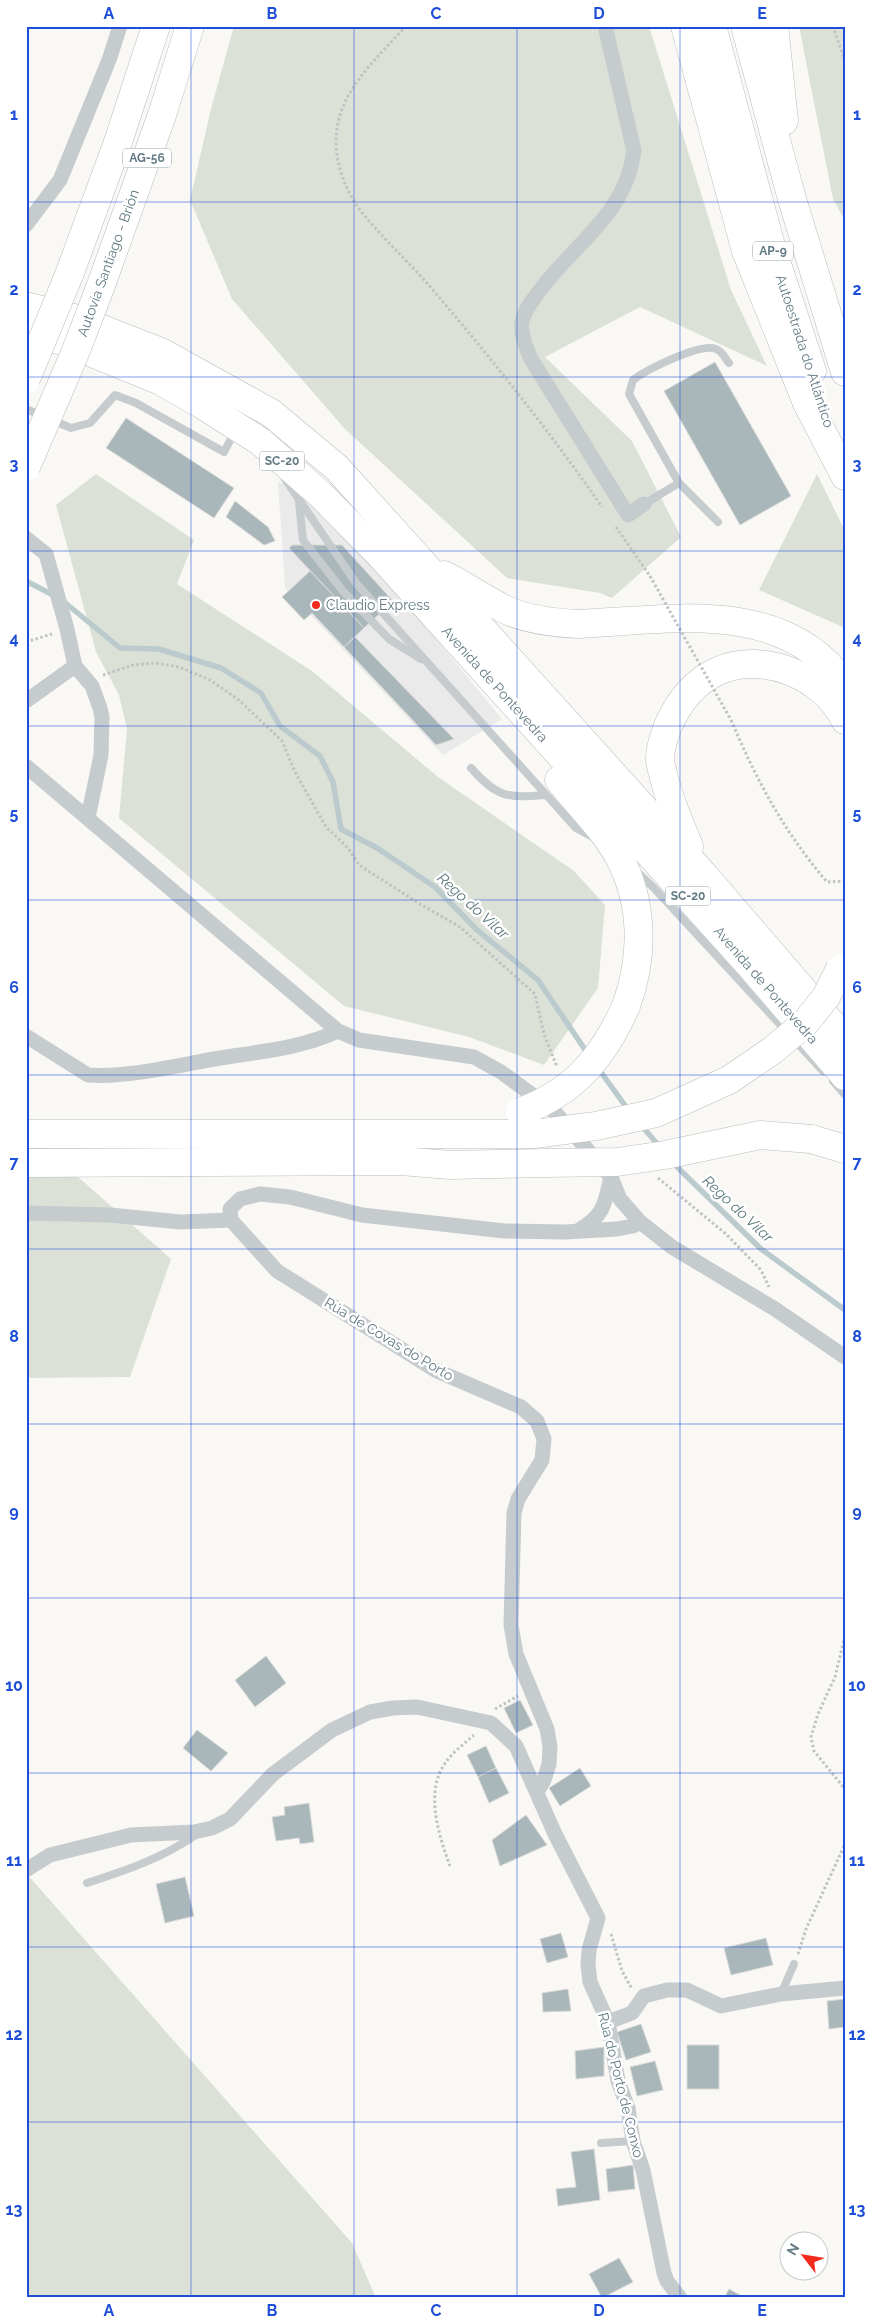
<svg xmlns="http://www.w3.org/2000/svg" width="871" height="2324" font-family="Raleway,sans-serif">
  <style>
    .built { fill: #e9eae9 }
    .green { fill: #dbe1d6 }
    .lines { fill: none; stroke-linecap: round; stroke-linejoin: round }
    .stream { stroke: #bbcbcd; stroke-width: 5.5 }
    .building { fill: #a9b6ba; stroke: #dadad8 }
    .highway-casing { stroke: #b8bdbf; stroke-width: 29 }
    .path { stroke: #bfc3c4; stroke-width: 3; stroke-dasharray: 2.5 2.5; stroke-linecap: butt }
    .lane { stroke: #c6cbce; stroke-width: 8 }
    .street { stroke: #c6cbce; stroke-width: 15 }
    .highway { stroke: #fff; stroke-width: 28 }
    .highway-bridge-casing { stroke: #b8bdbf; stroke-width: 29; stroke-linecap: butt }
    .path-bridge { stroke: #bfc3c4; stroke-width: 3; stroke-dasharray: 2.5 2.5; stroke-linecap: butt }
    .highway-bridge { stroke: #fff; stroke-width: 28 }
    .grid { fill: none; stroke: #1d4ed8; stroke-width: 1; stroke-opacity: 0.55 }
    .poi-dot { fill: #f12b1d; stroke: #fff; stroke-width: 2 }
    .labels { text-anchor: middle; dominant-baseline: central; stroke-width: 5; stroke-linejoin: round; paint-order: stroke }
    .shield { fill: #fff; stroke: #90a2a8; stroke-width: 1 }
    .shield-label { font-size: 12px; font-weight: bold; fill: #617a83 }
    .street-label { font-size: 14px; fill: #617a83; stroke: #fff }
    .poi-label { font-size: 14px; fill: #617a83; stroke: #fff; text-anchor: start }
    .water-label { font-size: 15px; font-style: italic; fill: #5c7a7d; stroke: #fff }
    .neatline { fill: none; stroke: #1d4ed8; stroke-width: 2 }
    .grid-label { font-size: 16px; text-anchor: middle; font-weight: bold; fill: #1d4ed8 }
  </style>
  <rect width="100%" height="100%" fill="#f9f8f5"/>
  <!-- built -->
  <polygon class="built" points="278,481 323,509 427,628 502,719 443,755 285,588"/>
  <!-- green -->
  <g class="green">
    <polygon points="234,26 649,26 731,290 767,366 640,307 545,357 632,441 681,537 612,598 600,593 507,578 344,428 232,299 190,200 211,109"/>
    <polygon points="799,26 845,26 845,221 833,199"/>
    <polygon points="96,474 194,540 177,584 312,671 438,777 574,871 605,905 598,988 544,1065 469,1037 344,1006 119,818 127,729 119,695 96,652 56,505"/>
    <polygon points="817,474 845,531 845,628 759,590"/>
    <polygon points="26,1131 171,1259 130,1377 26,1378"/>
    <polygon points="26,1873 352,2243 376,2298 26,2298"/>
  </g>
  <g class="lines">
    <!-- stream -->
    <g class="stream">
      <polyline points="26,581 55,596"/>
      <polyline points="63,601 120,648 159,649 221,668 261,693 280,726 320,756 333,782 341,829 377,848 435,887 477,930 538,980 588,1054"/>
      <polyline points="598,1068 629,1111"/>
      <polyline points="640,1124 660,1147"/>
      <polyline points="672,1162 761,1249 845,1310"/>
    </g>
  </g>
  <!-- building -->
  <g class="building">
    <polygon points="715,362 791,496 740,525 664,391"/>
    <polygon points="126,418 234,488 214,518 106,448"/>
    <polygon points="235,501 268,527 275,541 264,545 226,517"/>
    <polygon points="292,545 342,545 393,601 364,628 289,548"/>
    <polygon points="310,571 364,628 344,647 312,613 304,620 282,597"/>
    <polygon points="355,637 454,739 436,745 344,647"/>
    <polygon points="266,1656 286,1683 255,1707 235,1680"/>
    <polygon points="520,1700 533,1725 516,1733 504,1708"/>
    <polygon points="197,1730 228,1753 211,1771 183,1748"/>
    <polygon points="486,1746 496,1768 478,1777 467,1755"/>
    <polygon points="496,1768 509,1793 489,1803 478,1777"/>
    <polygon points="580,1768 591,1786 560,1806 549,1788"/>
    <polygon points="309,1803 314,1842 300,1844 299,1838 276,1841 272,1817 285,1815 284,1807"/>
    <polygon points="526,1815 547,1845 500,1866 492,1840"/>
    <polygon points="185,1877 194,1916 165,1923 156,1884"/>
    <polygon points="561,1933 568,1957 547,1963 540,1939"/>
    <polygon points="766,1938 773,1965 731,1975 724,1948"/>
    <polygon points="568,1989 571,2011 543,2012 542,1993"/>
    <polygon points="845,1999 845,2027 829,2029 827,2001"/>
    <polygon points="641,2024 651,2052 626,2060 617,2032"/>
    <rect x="687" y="2045" width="32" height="44"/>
    <polygon points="604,2047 604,2076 576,2079 575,2051"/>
    <polygon points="655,2061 663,2090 637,2096 630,2067"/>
    <polygon points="594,2149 600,2200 558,2206 556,2189 576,2187 571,2152"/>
    <polygon points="633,2165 635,2189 608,2192 606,2169"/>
    <polygon points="619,2258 633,2282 602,2298 589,2274"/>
    <polygon points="729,2289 740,2295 739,2298 724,2298"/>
  </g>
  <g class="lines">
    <!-- highway casing -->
    <g class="highway-casing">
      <g id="highway">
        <polyline points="685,26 746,251 807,403 845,476"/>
        <polyline points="712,26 771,246 812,371"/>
        <polyline points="745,26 792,199 845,372"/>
        <polyline points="774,26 784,121"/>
        <polyline points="69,275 117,145 156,26"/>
        <polyline points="100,288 162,115 190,26"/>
        <polyline points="26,306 74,318 161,352 271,413 337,468 703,874 845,1039"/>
        <polyline points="26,330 68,343 161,381 201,404 261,442 321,495 380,555 753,969 845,1076"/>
        <path d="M444,575C464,585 483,598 504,609C527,620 554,623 579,624C670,620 784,597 845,685"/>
        <path d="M559,780C579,805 603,828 618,855C644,902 644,957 626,1006"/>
        <path d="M689,846C679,823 670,802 664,778C663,772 660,765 660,759C660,748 664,737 668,726C678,703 694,682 718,671C763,651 824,676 845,720"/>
        <polyline points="26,1134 534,1134"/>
        <polyline points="811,1139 845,1149"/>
        <polyline points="26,1163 401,1161 450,1165 546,1163"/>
      </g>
    </g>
    <!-- path -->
    <g class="path">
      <path d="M406,26C375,61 335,93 336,144C337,168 346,191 360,210C382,238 409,262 432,289C492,359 550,432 602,507"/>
      <polyline points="833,26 845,62"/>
      <polyline points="616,527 650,576"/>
      <polyline points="26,642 52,634"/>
      <polyline points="103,675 133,665 156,663 179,667 210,680 239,700 282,741 295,772 326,827 348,848 359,865 420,904 460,927 535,994 544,1034 557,1067"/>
      <path d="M731,720C758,783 783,830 827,882L845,881"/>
      <polyline points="658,1178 726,1234 761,1270 769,1287"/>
      <polyline points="845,1636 835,1677 818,1714 811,1737 814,1751 845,1789"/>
      <polyline points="495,1709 518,1696"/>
      <path d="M450,1866C439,1836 424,1791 446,1762C453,1752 465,1743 474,1735"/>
      <polyline points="611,1934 622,1971 632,1989"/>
      <polyline points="798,1954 806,1929 845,1844"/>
    </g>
    <!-- lane -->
    <g class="lane">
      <polyline points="26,409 71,428 90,423 115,395 136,403 224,452 235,431"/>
      <polyline points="285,479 356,583 576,828 596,839"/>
      <polyline points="679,483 718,522"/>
      <polyline points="299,501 303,540 343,591 389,639 421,659"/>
      <path d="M644,504L679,483L629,394L633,380C646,370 701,342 716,349C722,351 725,358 729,363"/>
      <path d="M471,768C498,798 507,798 546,795"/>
      <polyline points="636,871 654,888 823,1071"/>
      <polyline points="833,1081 845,1095"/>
      <path d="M87,1883C127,1870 163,1858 197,1834"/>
      <polyline points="781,1994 794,1964"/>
      <polyline points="601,2143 633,2141"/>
    </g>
    <!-- street -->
    <g class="street">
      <path d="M605,26L634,151C625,215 578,240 541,289C534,298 524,310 522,322C520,334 526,347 531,359L628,515L644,504"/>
      <polyline points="26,225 60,180 109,60 120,26"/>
      <polyline points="26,538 46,554 67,629 75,666 92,686 100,708 102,717 101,755 88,818"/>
      <polyline points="26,701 75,666"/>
      <polyline points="26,766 338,1031 359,1040 474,1057 501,1072 553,1110 611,1177 620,1199 640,1222 672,1247 775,1309 845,1357"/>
      <path d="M26,1036L88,1075C126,1078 176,1066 214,1059C255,1052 300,1049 338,1031"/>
      <polyline points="26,1213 110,1215 180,1222 231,1220"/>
      <polyline points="231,1220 277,1271 435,1370 521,1407 537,1421 544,1439 542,1460 518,1499 514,1513 511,1625 516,1654 547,1729 550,1747 549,1764 544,1780 537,1792"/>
      <polyline points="231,1220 230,1209 240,1199 260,1194 290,1197 362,1215 504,1231 565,1232 617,1229 633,1226 640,1222"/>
      <path d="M579,1230C604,1216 605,1203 611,1177"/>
      <polyline points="26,1870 50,1855 131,1835 194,1832 212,1828 230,1819 273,1774 332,1730 370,1712 393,1708 417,1707 491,1723 516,1746 555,1834 598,1918 589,1950 588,1965 590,1982 608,2022 618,2081 628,2108 633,2141 643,2170 664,2273 667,2281 680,2298"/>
      <polyline points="608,2022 632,2013 644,1996 667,1990 687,1990 721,2006 781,1994 845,1988"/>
    </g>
    <!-- highway -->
    <use href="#highway" class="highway"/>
    <!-- highway-bridge casing -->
    <g class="highway-bridge-casing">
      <g id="highway-bridge">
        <polyline points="26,379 69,275"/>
        <polyline points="26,467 75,353 100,288"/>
        <path d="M520,1112C574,1092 603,1058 626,1006"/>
        <polyline points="534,1134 596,1126 656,1113 729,1080 773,1050 805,1023 826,997 840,969"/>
        <polyline points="546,1163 617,1162 665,1155 760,1135 811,1139"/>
      </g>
    </g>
    <!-- path-bridge -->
    <polyline class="path-bridge" points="650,576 731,720"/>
    <!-- highway-bridge -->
    <use href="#highway-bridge" class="highway-bridge"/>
  </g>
  <!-- grid -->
  <path class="grid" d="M191,26V2298M354,26V2298M517,26V2298M680,26V2298M26,202H845M26,377H845M26,551H845M26,726H845M26,900H845M26,1075H845M26,1249H845M26,1424H845M26,1598H845M26,1773H845M26,1947H845M26,2122H845"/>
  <!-- markers -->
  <circle class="poi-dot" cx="316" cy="605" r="5"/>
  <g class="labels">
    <!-- shield labels -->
    <g class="shield">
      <rect x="123" y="148.5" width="48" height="19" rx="4"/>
      <rect x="753" y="241.5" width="40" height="19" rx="4"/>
      <rect x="259.5" y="451.5" width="45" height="19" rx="4"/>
      <rect x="665.5" y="886.5" width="45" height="19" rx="4"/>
    </g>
    <g class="shield-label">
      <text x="147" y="158">AG-56</text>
      <text x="773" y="251">AP-9</text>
      <text x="282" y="461">SC-20</text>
      <text x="688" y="896">SC-20</text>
    </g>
    <!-- street labels -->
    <g class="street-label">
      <text transform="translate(108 263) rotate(-70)">Autovía Santiago - Brión</text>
      <text transform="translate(805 351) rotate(72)">Autoestrada do Atlántico</text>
      <text transform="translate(495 684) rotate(48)">Avenida de Pontevedra</text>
      <text transform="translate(766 985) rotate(49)">Avenida de Pontevedra</text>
      <text transform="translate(389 1339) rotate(31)">Rúa de Covas do Porto</text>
      <text transform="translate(621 2085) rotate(76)">Rúa do Porto de Conxo</text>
    </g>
    <!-- poi labels -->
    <g class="poi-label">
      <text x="326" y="605">Claudio Express</text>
    </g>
    <!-- water labels -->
    <g class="water-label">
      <text transform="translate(473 906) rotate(42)">Rego do Vilar</text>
      <text transform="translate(738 1209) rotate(43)">Rego do Vilar</text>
    </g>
  </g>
  <!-- border -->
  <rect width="871" height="2324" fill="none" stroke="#ffffff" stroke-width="55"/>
  <!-- north arrow -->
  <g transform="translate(804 2256) rotate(301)"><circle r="24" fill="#ffffff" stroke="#c0cacd"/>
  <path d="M0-4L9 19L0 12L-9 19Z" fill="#f12b1d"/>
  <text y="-8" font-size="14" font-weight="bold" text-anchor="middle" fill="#617a83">N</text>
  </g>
  <rect x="28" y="28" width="816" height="2268" class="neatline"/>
  <g class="grid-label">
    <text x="109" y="19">A</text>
    <text x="272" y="19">B</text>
    <text x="436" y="19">C</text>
    <text x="599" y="19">D</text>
    <text x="762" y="19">E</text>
    <text x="14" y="120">1</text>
    <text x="857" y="120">1</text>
    <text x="14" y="295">2</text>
    <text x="857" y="295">2</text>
    <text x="14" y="470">3</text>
    <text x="857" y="470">3</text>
    <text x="14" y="644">4</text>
    <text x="857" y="644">4</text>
    <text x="14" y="819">5</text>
    <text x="857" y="819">5</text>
    <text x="14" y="993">6</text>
    <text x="857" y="993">6</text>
    <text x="14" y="1168">7</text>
    <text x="857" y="1168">7</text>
    <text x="14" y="1342">8</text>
    <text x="857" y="1342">8</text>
    <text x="14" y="1517">9</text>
    <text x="857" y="1517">9</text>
    <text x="14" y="1691">10</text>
    <text x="857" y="1691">10</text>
    <text x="14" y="1866">11</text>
    <text x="857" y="1866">11</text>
    <text x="14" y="2040">12</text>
    <text x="857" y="2040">12</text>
    <text x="14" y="2215">13</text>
    <text x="857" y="2215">13</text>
    <text x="109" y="2316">A</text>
    <text x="272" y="2316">B</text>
    <text x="436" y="2316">C</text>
    <text x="599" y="2316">D</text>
    <text x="762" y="2316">E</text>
  </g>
</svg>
